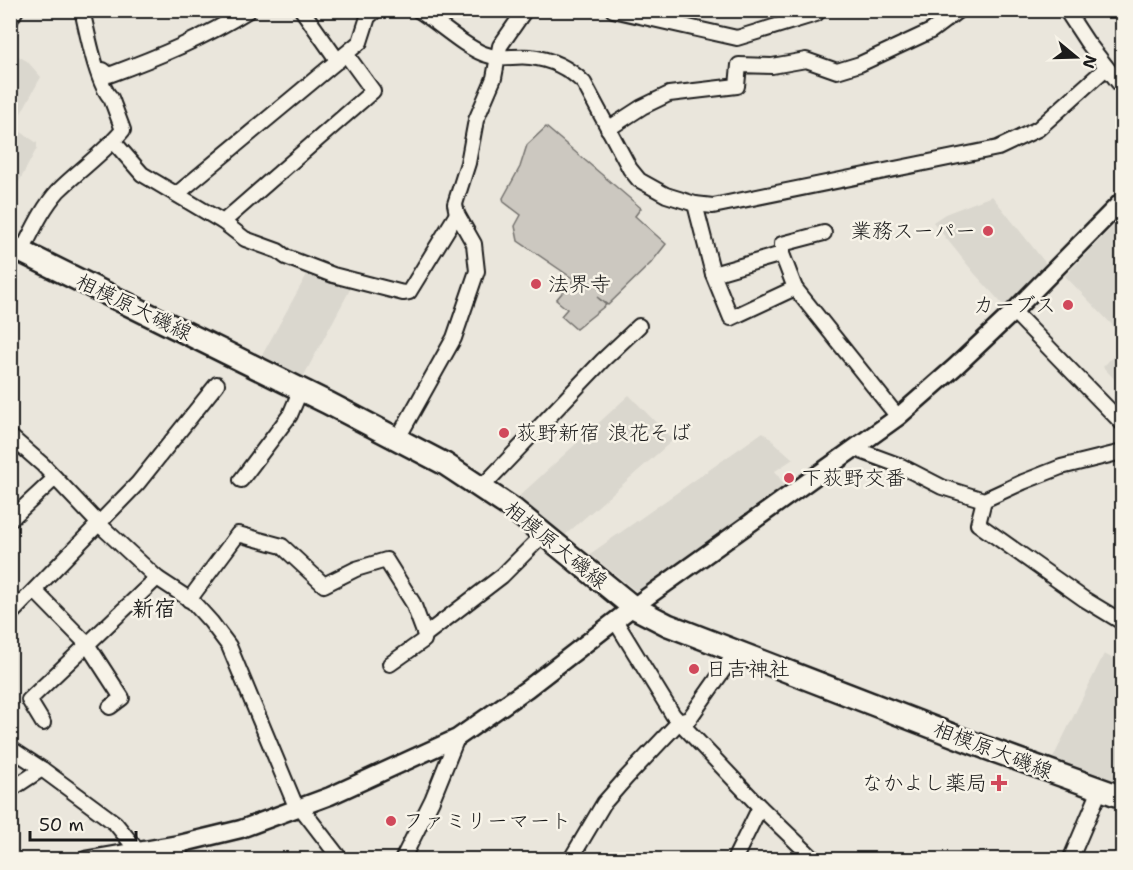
<svg xmlns="http://www.w3.org/2000/svg" width="1133" height="870" font-family="'Shantell Sans','Klee One',sans-serif">
  <style>
    .built { fill: #dad7ce }
    .green { fill: #ccc8c0; stroke: #74726e; stroke-width: 1.5 }
    .lines { fill: none; stroke-linecap: round; stroke-linejoin: round }
    .minor-casing { stroke: #1c1c1c; stroke-width: 18 }
    .tertiary-casing { stroke: #1c1c1c; stroke-width: 21 }
    .primary-casing { stroke: #1c1c1c; stroke-width: 26 }
    .minor { stroke: #f7f3e8; stroke-width: 14 }
    .tertiary { stroke: #f7f3e8; stroke-width: 16 }
    .primary { stroke: #f7f3e8; stroke-width: 21 }
    .poi-dot { fill: #d1495b; stroke: #f7f3e8; stroke-width: 2 }
    .labels { text-anchor: middle; dominant-baseline: central; stroke-width: 5; stroke-linejoin: round; paint-order: stroke }
    .poi-label { font-size: 21px; fill: #1c1c1c; stroke: #f7f3e8; text-anchor: start }
    .street-label { font-size: 21px; fill: #1c1c1c; stroke: #f7f3e8 }
    .neighbourhood-label { font-size: 22px; font-weight: bold; fill: #1c1c1c; stroke: #f7f3e8 }
  </style>
  <rect width="100%" height="100%" fill="#eae6dc"/>
  <filter id="ink" filterUnits="userSpaceOnUse"><feTurbulence type="fractalNoise" baseFrequency=".0167" numOctaves="2"/><feDisplacementMap in="SourceGraphic" scale="12" xChannelSelector="R" yChannelSelector="G"/><feConvolveMatrix kernelMatrix="1 2 1 2 8 2 1 2 1" color-interpolation-filters="sRGB"/></filter>
  <g filter="url(#ink)">
    <!-- built -->
    <g class="built">
      <polygon points="11,52 27,61 41,77 20,115 15,116 11,112"/>
      <polygon points="11,125 37,143 37,148 11,197"/>
      <polygon points="992,196 1047,265 1005,307 975,274 933,222 945,214"/>
      <polygon points="1122,217 1122,335 1065,276"/>
      <polygon points="310,269 353,284 302,379 260,359"/>
      <polygon points="1122,347 1122,387 1103,367"/>
      <polygon points="629,395 673,440 563,537 515,500"/>
      <polygon points="763,432 793,459 775,471 786,488 637,592 590,554"/>
      <polygon points="1104,654 1122,663 1122,783 1053,758"/>
    </g>
    <!-- green -->
    <polygon class="green" points="546,127 641,208 635,216 666,244 651,263 608,305 597,297 606,305 576,329 561,316 567,309 556,300 573,280 578,282 518,241 515,226 521,215 504,202 503,198 520,167 527,145"/>
    <g class="lines">
      <!-- minor casing -->
      <g class="minor-casing">
        <g id="minor">
          <polyline points="302,10 338,61"/>
          <path d="M418,10C438,22 463,46 484,54C503,61 512,55 530,57C551,59 570,69 584,83L630,169L639,180L666,195L695,204L713,206L998,148L1038,129L1106,68"/>
          <polyline points="613,10 737,38 816,14 819,10"/>
          <polyline points="1066,10 1087,42 1122,87"/>
          <polyline points="10,20 16,10"/>
          <path d="M98,70H103L109,75C158,57 204,38 249,10"/>
          <polyline points="608,129 642,107 669,94 737,86 739,65 772,66 806,60 837,71 860,64 931,31 959,10"/>
          <polyline points="114,142 142,174 223,222 373,91 346,54"/>
          <polyline points="177,194 360,42 368,17 376,10"/>
          <polyline points="695,204 713,274 731,318 795,288 898,417"/>
          <polyline points="223,222 245,239 278,251 286,257 333,275 403,293 409,292 457,214"/>
          <path d="M22,251C33,230 42,209 58,191C79,170 104,153 123,130L111,98C97,85 87,31 82,10"/>
          <polyline points="782,254 782,244 824,233"/>
          <polyline points="713,274 782,254 795,288"/>
          <polyline points="1013,311 1122,423"/>
          <polyline points="10,436 43,465 100,525 157,578 192,601 211,622 229,646 297,809"/>
          <polyline points="398,438 454,338 477,271 474,244 457,214 455,204 468,163 476,120 494,78 500,46 525,10"/>
          <polyline points="855,449 901,466 942,487 984,500 1023,482 1061,467 1122,452"/>
          <polyline points="241,480 290,415 301,389"/>
          <polyline points="482,487 603,360 639,326"/>
          <polyline points="984,500 978,524 1084,599 1122,622"/>
          <polyline points="10,520 55,478"/>
          <polyline points="35,591 87,644 122,698 110,707"/>
          <polyline points="189,600 238,534 282,546 324,585 356,569 386,560 413,603 425,635"/>
          <polyline points="10,615 138,483 217,384"/>
          <polyline points="616,622 673,715 760,807 815,860"/>
          <polyline points="390,664 424,640 425,635 502,576 544,534"/>
          <polyline points="43,723 29,700 157,578"/>
          <polyline points="10,748 42,769 115,823 137,850"/>
          <polyline points="10,790 42,769"/>
          <polyline points="301,808 341,860"/>
          <polyline points="179,844 180,860"/>
          <polyline points="572,857 604,803 626,778 679,722 689,719 736,652"/>
          <polyline points="402,860 432,800 457,738"/>
          <polyline points="734,860 760,807"/>
          <polyline points="1070,860 1100,790"/>
        </g>
      </g>
      <!-- tertiary casing -->
      <g class="tertiary-casing">
        <polyline id="tertiary" points="86,860 179,844 241,829 330,796 457,738 527,689 633,607 898,417 955,367 1008,317 1122,201"/>
      </g>
      <!-- primary casing -->
      <g class="primary-casing">
        <polyline id="primary" points="10,246 328,403 445,464 513,509 633,607 668,625 986,748 1122,797"/>
      </g>
      <!-- minor -->
      <use href="#minor" class="minor"/>
      <!-- tertiary -->
      <use href="#tertiary" class="tertiary"/>
      <!-- primary -->
      <use href="#primary" class="primary"/>
    </g>
  </g>
  <!-- markers -->
  <g class="poi-dot">
    <circle cx="988" cy="231" r="6"/>
    <circle cx="536" cy="284" r="6"/>
    <circle cx="1068" cy="305" r="6"/>
    <circle cx="504" cy="433" r="6"/>
    <circle cx="789" cy="478" r="6"/>
    <circle cx="694" cy="669" r="6"/>
    <path d="M996 774h6v6h6v6h-6v6h-6v-6h-6v-6h6z"/>
    <circle cx="391" cy="821" r="6"/>
  </g>
  <g class="labels">
    <!-- poi labels -->
    <g class="poi-label">
      <text x="976" y="231" text-anchor="end">業務スーパー</text>
      <text x="548" y="284">法界寺</text>
      <text x="1056" y="305" text-anchor="end">カーブス</text>
      <text x="516" y="433">荻野新宿 浪花そば</text>
      <text x="801" y="478">下荻野交番</text>
      <text x="706" y="669">日吉神社</text>
      <text x="987" y="783" text-anchor="end">なかよし薬局</text>
      <text x="403" y="821">ファミリーマート</text>
    </g>
    <!-- street labels -->
    <g class="street-label">
      <text transform="translate(134 307) rotate(26)">相模原大磯線</text>
      <text transform="translate(556 545) rotate(39)">相模原大磯線</text>
      <text transform="translate(993 750) rotate(21)">相模原大磯線</text>
    </g>
    <!-- neighbourhood labels -->
    <g class="neighbourhood-label">
      <text x="154" y="608">新宿</text>
    </g>
  </g>
  <!-- margin -->
  <rect width="1133" height="870" fill="none" stroke="#f7f3e8" stroke-width="36"/>
  <rect x="18" y="18" width="1097" height="834" fill="none" stroke="#1c1c1c" stroke-width="2" filter="url(#ink)"/>
  <!-- north arrow -->
  <g transform="translate(1076 57) rotate(109)" stroke="#f7f3e8" stroke-width="4.5" paint-order="stroke">
  <path d="M0-4.5L10 22L0 15L-10 22Z" fill="#1c1c1c"/>
  <text y="-9" font-size="16" font-weight="bold" text-anchor="middle" fill="#1c1c1c">N</text>
  </g>
  <!-- scale -->
  <path d="M30 831v9h106v-9" fill="none" stroke="#1c1c1c" stroke-width="3"/>
  <text x="39" y="831" font-size="18" fill="#1c1c1c" stroke="#f7f3e8" stroke-width="4.5" paint-order="stroke">50 m</text>
</svg>
